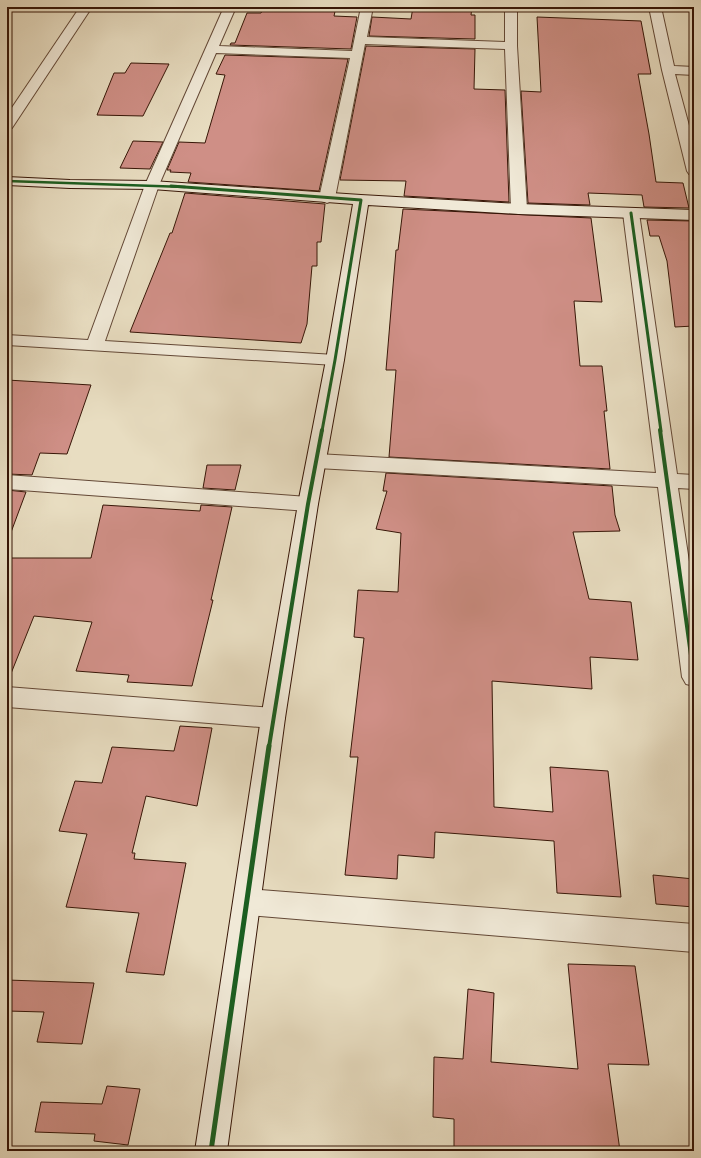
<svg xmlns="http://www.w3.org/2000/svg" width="701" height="1158" font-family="'Libre Caslon Text',serif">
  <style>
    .building { fill: #cf8f86; stroke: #371607 }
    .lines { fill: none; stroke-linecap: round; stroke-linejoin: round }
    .street-casing { stroke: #634836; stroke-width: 2 }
    .secondary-casing { stroke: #371607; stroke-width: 2 }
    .street { fill: #f0e9d7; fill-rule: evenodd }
    .secondary { fill: #f0e9d7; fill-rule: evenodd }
    .cycleway-far3-casing { stroke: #f0e9d7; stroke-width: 4 }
    .cycleway-far2-casing { stroke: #f0e9d7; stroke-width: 5 }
    .cycleway-far1-casing { stroke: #f0e9d7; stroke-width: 6 }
    .cycleway-casing { stroke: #f0e9d7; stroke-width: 8 }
    .cycleway-far3 { stroke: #1b5e20; stroke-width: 2.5 }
    .cycleway-far2 { stroke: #1b5e20; stroke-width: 3 }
    .cycleway-far1 { stroke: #1b5e20; stroke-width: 4 }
    .cycleway { stroke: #1b5e20; stroke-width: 5 }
  </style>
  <rect width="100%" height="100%" fill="#e8ddc1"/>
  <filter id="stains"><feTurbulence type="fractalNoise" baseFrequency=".005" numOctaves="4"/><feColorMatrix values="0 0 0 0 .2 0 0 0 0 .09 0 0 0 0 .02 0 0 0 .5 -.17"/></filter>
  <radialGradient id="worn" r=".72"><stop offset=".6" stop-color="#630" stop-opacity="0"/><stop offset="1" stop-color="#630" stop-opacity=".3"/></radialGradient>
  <!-- building -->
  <g class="building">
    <polygon points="264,7 336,7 334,16 357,17 351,49 230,45 231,43 235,43 247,13 261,13"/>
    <polygon points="413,7 472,7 471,15 475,15 475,39 369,36 372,17 411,19"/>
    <polygon points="537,17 641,21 651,74 638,74 649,134 656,182 683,183 689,208 644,207 642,195 588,193 590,205 528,203 521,91 541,92"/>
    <polygon points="366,46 475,49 474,89 505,90 509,202 404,196 406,181 340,180"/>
    <polygon points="225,55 348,59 319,191 188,182 191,173 170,172 171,170 167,170 179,142 205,143 225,75 216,74"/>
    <polygon points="131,63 169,64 143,116 97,115 114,73 125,73"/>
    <polygon points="133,141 163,142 150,169 120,168"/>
    <polygon points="185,193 325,204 321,242 317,242 317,266 312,266 307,324 301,343 130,332 170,233 172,233"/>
    <polygon points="403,209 591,218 602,302 574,301 580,366 602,366 607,411 604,411 610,469 389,457 396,370 386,370 396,250 398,250"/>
    <polygon points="647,220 692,221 694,228 694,326 675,327 667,261 659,236 650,236"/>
    <polygon points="7,380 91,385 67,454 40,453 32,475 7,474"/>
    <polygon points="207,465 241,465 235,490 203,488"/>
    <polygon points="386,473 612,486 615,515 620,531 573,532 589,599 631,602 638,660 590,657 592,689 492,681 494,807 553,812 550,767 608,771 621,897 557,893 554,841 435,832 434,858 398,855 397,879 345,875 358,757 350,757 364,638 354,637 358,590 398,592 401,533 376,529 387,491 383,491"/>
    <polygon points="7,490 26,492 10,535 7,534"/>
    <polygon points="103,505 200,511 201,505 232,507 211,600 213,600 192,686 127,682 129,675 76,671 92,622 34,616 8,681 7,681 7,558 91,558"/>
    <polygon points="180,726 212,728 197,806 146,796 132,853 135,853 134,859 186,863 164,975 126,972 139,913 66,907 87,834 59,831 75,781 102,783 112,747 174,751"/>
    <polygon points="653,875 694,879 694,907 656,904"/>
    <polygon points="568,964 635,966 649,1065 608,1064 620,1151 454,1151 454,1119 433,1117 434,1057 463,1059 468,989 494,993 491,1062 578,1069"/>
    <polygon points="7,980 94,983 82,1044 37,1042 44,1012 7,1011"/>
    <polygon points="107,1086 140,1089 128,1145 94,1141 95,1134 35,1132 41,1102 102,1104"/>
  </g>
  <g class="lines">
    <!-- street casing -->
    <g class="street-casing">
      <g id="street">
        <polygon points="80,7 92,7 12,128 7,129 7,115"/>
        <polygon points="224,7 236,7 219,46 352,51 361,7 373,7 367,37 505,42 505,7 517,7 517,46 527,209 524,212 519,214 514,212 511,209 505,49 365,44 335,198 332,201 327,203 322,201 319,198 350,58 216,53 159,185 105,341 335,355 341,356 344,360 341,364 335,365 7,345 7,335 88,340 145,185"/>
        <polygon points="649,7 661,7 674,66 694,67 694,75 675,74 694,144 694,175 689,174 687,171 662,70"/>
        <polygon points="631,208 636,210 639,213 677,474 694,475 694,489 678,488 694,595 694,686 686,684 682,677 658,487 317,468 310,466 307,461 310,456 317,454 656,473 623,213 626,210"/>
        <polygon points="7,475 308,497 315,499 318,504 315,509 308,511 7,489"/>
        <polygon points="7,687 273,708 282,711 285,718 282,725 273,728 7,707"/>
        <polygon points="248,889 694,924 694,952 248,915 238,911 234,902 238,893"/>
      </g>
    </g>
    <!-- secondary casing -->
    <g class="secondary-casing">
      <polygon id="secondary" points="7,177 70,180 152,181 361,195 519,204 694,210 694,220 519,214 368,205 344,360 318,504 285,718 227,1151 195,1151 261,718 298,504 326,360 353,204 152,189 70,188 7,185"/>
    </g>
    <!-- street -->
    <use href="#street" class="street"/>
    <!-- secondary -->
    <use href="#secondary" class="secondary"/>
    <!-- cycleway-far3 casing -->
    <g class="cycleway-far3-casing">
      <polyline id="cycleway-far3" points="7,181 185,187"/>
    </g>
    <!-- cycleway-far2 casing -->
    <g class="cycleway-far2-casing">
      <g id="cycleway-far2">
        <polyline points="171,186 361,200 335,360 322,431"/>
        <polyline points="631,213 661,431"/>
      </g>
    </g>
    <!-- cycleway-far1 casing -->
    <g class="cycleway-far1-casing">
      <g id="cycleway-far1">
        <polyline points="660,430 694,677"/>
        <polyline points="269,747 308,504 322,430"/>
      </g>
    </g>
    <!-- cycleway casing -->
    <g class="cycleway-casing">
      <polyline id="cycleway" points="211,1151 269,746"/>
    </g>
    <!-- cycleway-far3 -->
    <use href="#cycleway-far3" class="cycleway-far3"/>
    <!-- cycleway-far2 -->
    <use href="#cycleway-far2" class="cycleway-far2"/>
    <!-- cycleway-far1 -->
    <use href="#cycleway-far1" class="cycleway-far1"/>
    <!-- cycleway -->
    <use href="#cycleway" class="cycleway"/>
  </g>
  <!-- margin -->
  <rect width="701" height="1158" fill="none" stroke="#e8ddc1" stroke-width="24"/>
  <rect x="8" y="8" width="685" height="1142" fill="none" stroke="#371607" stroke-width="2"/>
  <rect x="12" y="12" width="677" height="1134" fill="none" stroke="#371607"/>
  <rect width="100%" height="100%" filter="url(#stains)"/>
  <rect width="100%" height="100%" fill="url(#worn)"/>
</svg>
